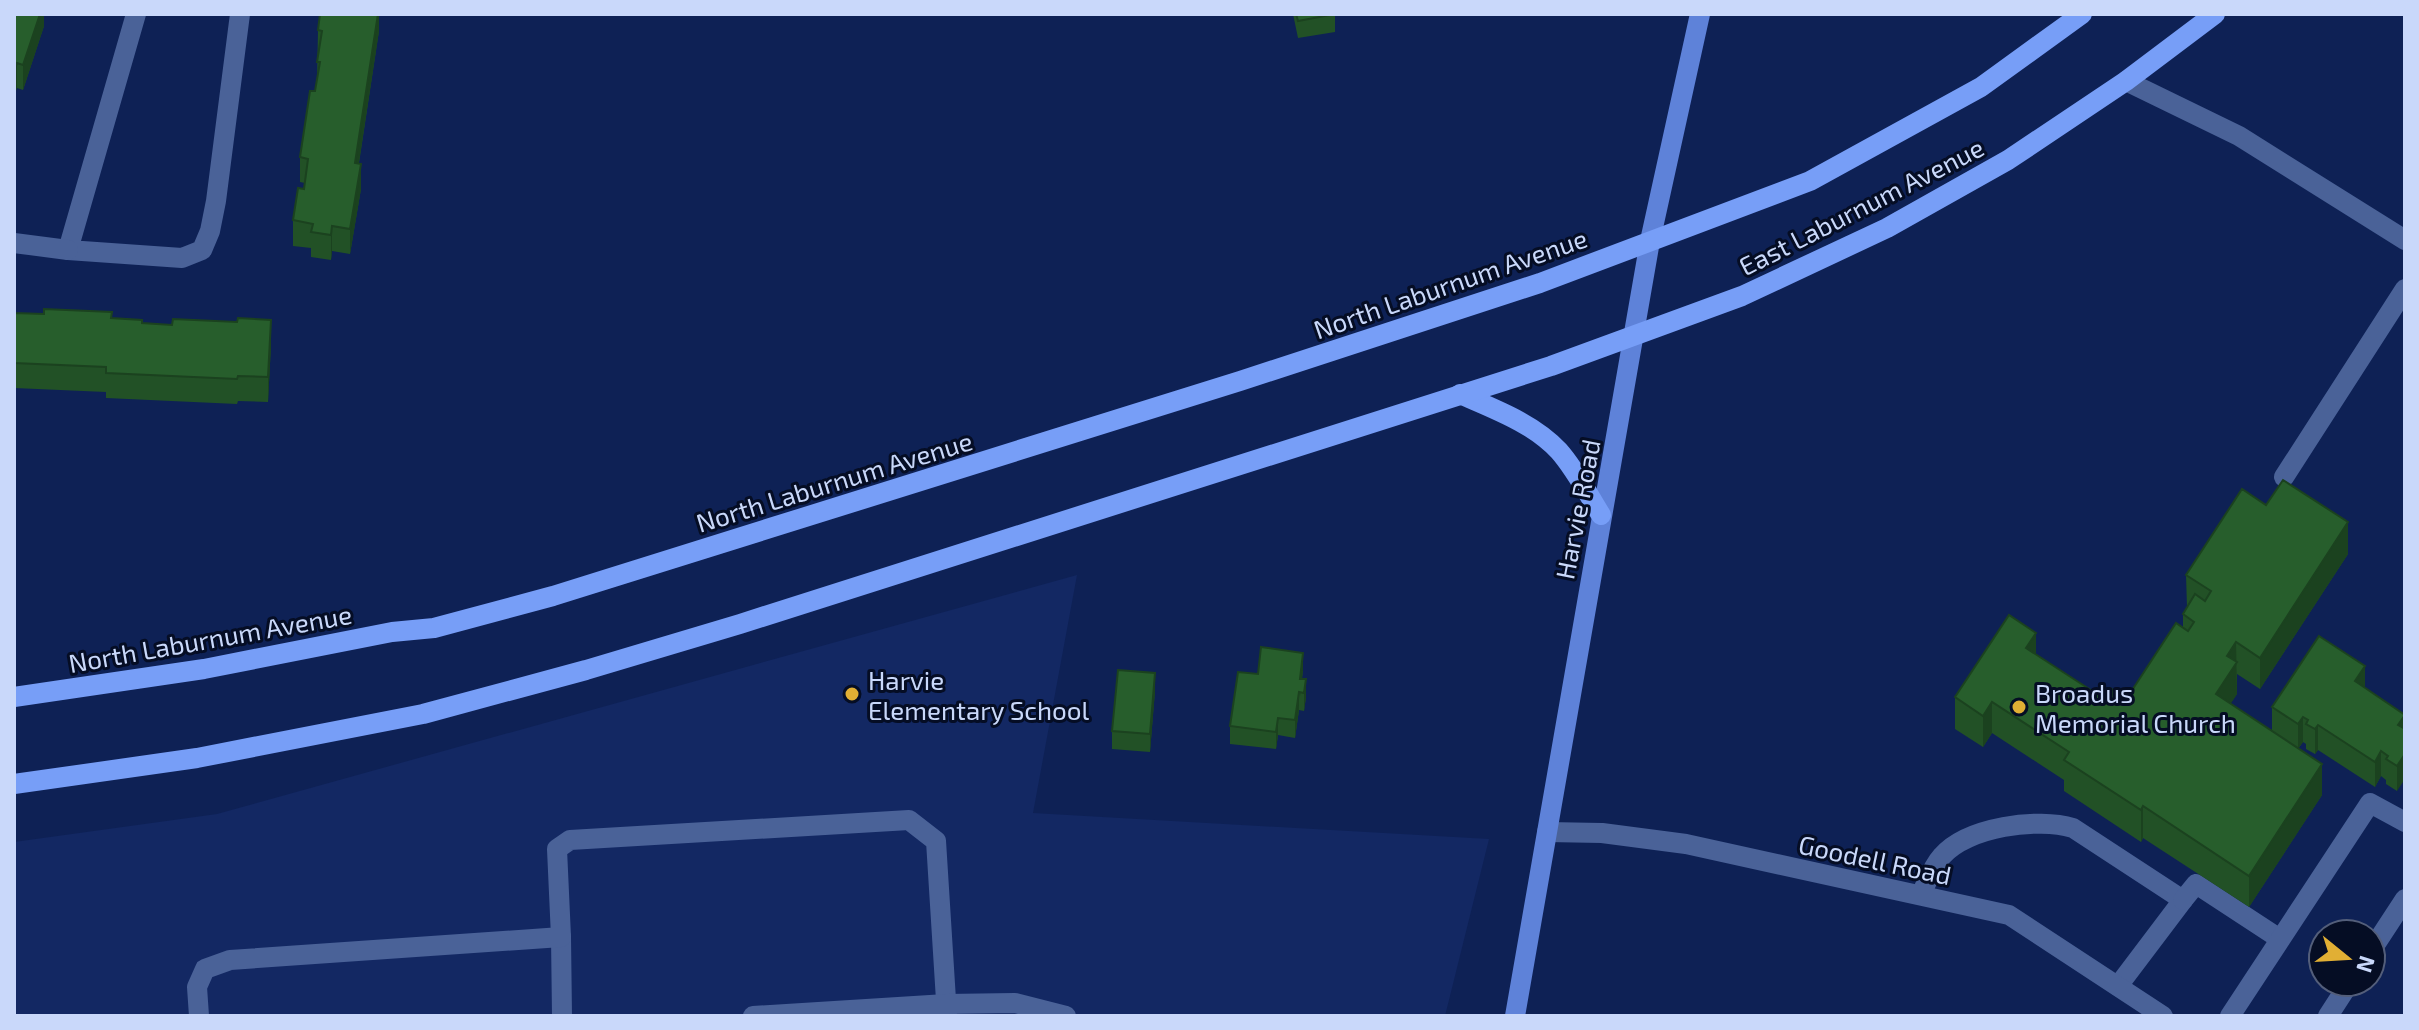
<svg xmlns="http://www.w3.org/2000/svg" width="2419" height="1030" font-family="'Exo 2',sans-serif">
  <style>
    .built { fill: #132863 }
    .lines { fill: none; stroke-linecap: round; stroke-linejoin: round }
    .lane { stroke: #4a6298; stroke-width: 20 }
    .street { stroke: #4a6298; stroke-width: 20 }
    .secondary { stroke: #5e82d9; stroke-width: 20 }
    .primary { stroke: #779ef7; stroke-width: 20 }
    .wall { fill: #225126 }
    .shaded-wall { fill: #1b421f }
    .building { fill: #275e2c; stroke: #1b421f; stroke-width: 2 }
    .poi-dot { fill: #e1af34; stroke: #050d24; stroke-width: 3 }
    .labels { text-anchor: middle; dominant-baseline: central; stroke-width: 6; stroke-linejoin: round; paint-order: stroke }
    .street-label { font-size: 26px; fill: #c9d8fa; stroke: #050d24 }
    .poi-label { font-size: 26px; fill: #c9d8fa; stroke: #050d24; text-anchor: start }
  </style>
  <rect width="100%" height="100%" fill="#0e2155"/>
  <!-- built -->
  <polygon class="built" points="1077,575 1033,813 1489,839 1445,1016 14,1016 14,842 217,814"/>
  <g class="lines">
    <!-- lane -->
    <g class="lane">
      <polyline points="2126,81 2239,136 2405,240"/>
      <polyline points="2284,477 2405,289"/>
      <path d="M1921,895C1927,882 1932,867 1942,856C1967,827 2038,817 2073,828L2183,900L2118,986"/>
      <polyline points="2183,900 2196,884 2280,939"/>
      <polyline points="561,937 562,1016"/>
      <polyline points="2371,951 2405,899"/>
      <polyline points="199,1016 197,987 205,969 230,960 561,937 557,849 570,840 909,820 936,841 947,1016"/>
      <polyline points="753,1016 946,1004 1015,1003 1066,1016"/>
      <polyline points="2230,1016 2370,803 2405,822"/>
      <polyline points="2328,1016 2350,982"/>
    </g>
    <!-- street -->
    <g class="street">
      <polyline points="136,14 68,250 182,258 202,250 210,231 216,201 240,14"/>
      <polyline points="14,243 68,250"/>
      <polyline points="1547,832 1602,833 1686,844 2009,915 2163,1016"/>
    </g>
    <!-- secondary -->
    <polyline class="secondary" points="1515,1016 1650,241 1700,14"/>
    <!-- primary -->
    <g class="primary">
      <path d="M1460,394C1494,409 1533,423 1559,451C1575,469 1588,494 1601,515"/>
      <polyline points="14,697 204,669 392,632 434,628 553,596 1240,381 1540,283 1810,181 1981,87 2082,14"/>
      <polyline points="14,784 197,758 423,714 586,670 740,624 1551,366 1742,296 1887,228 2008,160 2126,81 2215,14"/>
    </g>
  </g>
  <!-- wall -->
  <g class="wall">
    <polygon points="14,14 44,14 44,26 23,90 17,88"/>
    <polygon points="379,14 379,31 359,163 361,189 350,254 332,251 331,260 311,257 311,248 293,246 293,220 305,183 300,182 300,157 317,81 318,30"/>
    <polygon points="1293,14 1335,14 1335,32 1298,38"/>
    <polygon points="14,306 15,313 112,318 271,345 268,402 238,401 237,404 106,398 106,392 14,388"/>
    <polygon points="2266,505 2348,554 2260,689 2237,674 2237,694 2230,704 2272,731 2272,707 2365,688 2405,715 2397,791 2386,784 2386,780 2381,776 2375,787 2318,750 2315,754 2306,749 2306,744 2303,742 2298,749 2322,795 2249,907 2143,838 2141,842 2064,791 2064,780 1992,733 1983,747 1955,729 1955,697 2036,654 2103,698 2127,698 2183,628 2183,614 2187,607 2186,575"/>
    <polygon points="1303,670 1302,679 1306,697 1304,711 1299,710 1295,738 1278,735 1276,749 1230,744 1230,726 1258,674"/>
    <polygon points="1155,691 1150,752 1112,749 1112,731"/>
  </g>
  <!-- shaded-wall -->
  <g class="shaded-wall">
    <polygon points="40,14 44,14 44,26 23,90 23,65"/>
    <polygon points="378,14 379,14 379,31 355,188 355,163"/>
    <polygon points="17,63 17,88 14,97 14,72"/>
    <polygon points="361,164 361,189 350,254 350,229"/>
    <polygon points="332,226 332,251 331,260 331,235"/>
    <polygon points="271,320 271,345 268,402 268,377"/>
    <polygon points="2348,522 2348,554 2260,689 2260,658"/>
    <polygon points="2036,633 2036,664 2026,648"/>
    <polygon points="2236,642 2237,694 2216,726 2216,694 2227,656"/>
    <polygon points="1303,653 1303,670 1300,696 1300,679"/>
    <polygon points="2365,666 2365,691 2355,681"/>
    <polygon points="1155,673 1155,691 1150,752 1150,734"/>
    <polygon points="1306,679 1306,697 1304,711 1304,693"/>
    <polygon points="1299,692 1299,710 1295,738 1295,720"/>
    <polygon points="1992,702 1992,733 1983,747 1983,716"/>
    <polygon points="2405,715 2405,740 2398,725"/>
    <polygon points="2303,717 2303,742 2298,749 2298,724"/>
    <polygon points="1278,718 1278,735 1276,749 1276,732"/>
    <polygon points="2318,725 2318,750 2315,754 2315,729"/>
    <polygon points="2381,751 2381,776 2375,787 2375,762"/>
    <polygon points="2405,754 2405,779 2397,791 2397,766"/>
    <polygon points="2322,764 2322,795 2249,907 2249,876"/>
    <polygon points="2143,806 2143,838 2141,842 2141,810"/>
  </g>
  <!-- building -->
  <g class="building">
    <polygon points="14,14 40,14 23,65 17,63 14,72"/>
    <polygon points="320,14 378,14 355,163 361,164 350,229 332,226 331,235 311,232 313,224 293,220 298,188 304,189 308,159 300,157 310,91 315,91 320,62 317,62 322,31 318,30"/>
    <polygon points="1296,14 1335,14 1298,21"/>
    <polygon points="14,306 14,313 44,314 44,309 112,312 111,318 142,320 142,323 172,325 173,319 237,322 238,318 271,320 268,377 238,376 237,379 106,373 106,367 14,363"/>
    <polygon points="2283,480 2348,522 2260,658 2236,642 2227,656 2237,662 2216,694 2322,764 2249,876 2143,806 2141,810 2064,760 2069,752 1992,702 1983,716 1955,697 2009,615 2036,633 2026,648 2103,698 2110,688 2127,698 2176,623 2188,631 2194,622 2183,614 2195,594 2205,601 2211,591 2186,575 2242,489 2266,505"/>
    <polygon points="2319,636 2365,666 2355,681 2405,715 2398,725 2405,729 2405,754 2397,766 2386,759 2388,756 2381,751 2375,762 2318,725 2315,729 2306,724 2308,720 2303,717 2298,724 2272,707"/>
    <polygon points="1261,647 1303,653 1300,679 1306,679 1304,693 1299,692 1295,720 1278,718 1276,732 1230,726 1238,672 1258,674"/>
    <polygon points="1118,670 1155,673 1150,734 1112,731"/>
  </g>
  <!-- markers -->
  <g class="poi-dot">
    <circle cx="852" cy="694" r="8"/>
    <circle cx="2019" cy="707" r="8"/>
  </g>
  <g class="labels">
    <!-- street labels -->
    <g class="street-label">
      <text transform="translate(1861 206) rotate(-27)">East Laburnum Avenue</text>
      <text transform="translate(1450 283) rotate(-19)">North Laburnum Avenue</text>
      <text transform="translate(834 481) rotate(-17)">North Laburnum Avenue</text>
      <text transform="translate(1577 509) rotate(-79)">Harvie Road</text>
      <text transform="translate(210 638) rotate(-10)">North Laburnum Avenue</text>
      <text transform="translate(1875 859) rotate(12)">Goodell Road</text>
    </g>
    <!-- poi labels -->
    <g class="poi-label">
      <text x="868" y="679">Harvie<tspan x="868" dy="30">Elementary School</tspan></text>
      <text x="2035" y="692">Broadus<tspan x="2035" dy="30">Memorial Church</tspan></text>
    </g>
  </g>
  <!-- border -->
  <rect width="2419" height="1030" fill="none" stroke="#c9d8fa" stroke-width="32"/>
  <!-- north arrow -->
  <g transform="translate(2347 958) rotate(108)"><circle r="38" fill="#050d24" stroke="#535e7a" stroke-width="2"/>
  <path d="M0-6L14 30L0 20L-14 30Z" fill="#e1af34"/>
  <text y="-12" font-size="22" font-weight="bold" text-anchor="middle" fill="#c9d8fa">N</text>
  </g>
</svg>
